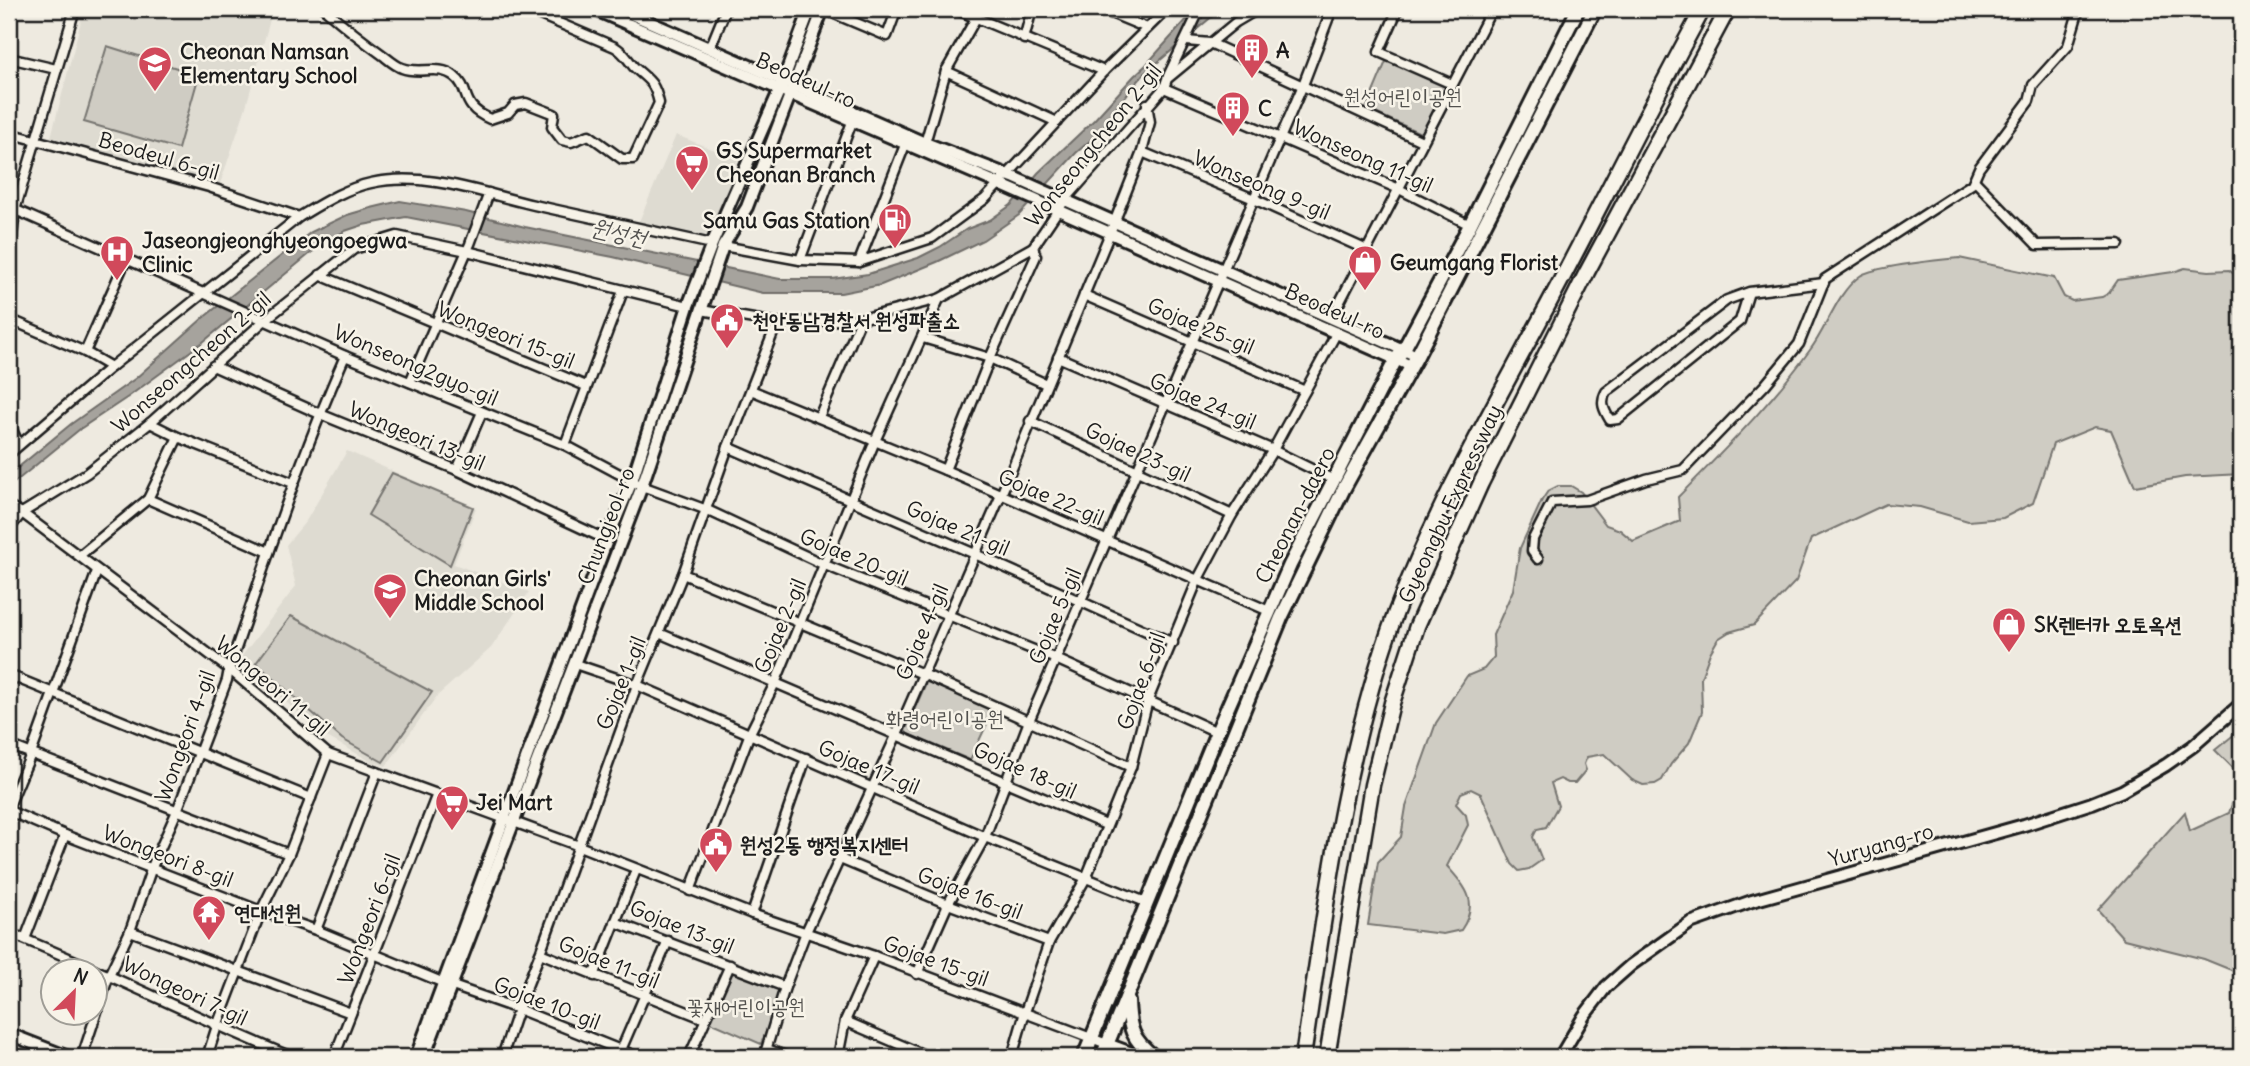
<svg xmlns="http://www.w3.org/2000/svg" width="2250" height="1066" font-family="Delius,'Poor Story',sans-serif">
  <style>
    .built { fill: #dedbd1 }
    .green { fill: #cfccc3; stroke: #767470; stroke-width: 2 }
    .water { fill: #a6a39d; stroke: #6f6d69; stroke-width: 2 }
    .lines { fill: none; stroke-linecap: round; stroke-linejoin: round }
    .street-casing { stroke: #1c1c1c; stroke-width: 13 }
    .secondary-casing { stroke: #1c1c1c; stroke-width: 16 }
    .primary-casing { stroke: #1c1c1c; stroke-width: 18 }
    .highway-casing { stroke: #1c1c1c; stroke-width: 19 }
    .street { stroke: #f7f3e8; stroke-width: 8 }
    .secondary { stroke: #f7f3e8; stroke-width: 10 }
    .primary { stroke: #f7f3e8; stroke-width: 12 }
    .highway { stroke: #f7f3e8; stroke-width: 14 }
    .labels { text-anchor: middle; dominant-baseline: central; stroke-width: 5; stroke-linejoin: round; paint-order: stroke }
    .poi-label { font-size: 21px; font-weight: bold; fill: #1c1c1c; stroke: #f7f3e8; text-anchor: start }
    .street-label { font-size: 21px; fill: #1c1c1c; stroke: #f7f3e8 }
    .park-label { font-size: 21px; fill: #52514e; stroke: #f7f3e8 }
    .water-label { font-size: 23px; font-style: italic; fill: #535250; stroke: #f7f3e8 }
  </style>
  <rect width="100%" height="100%" fill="#eeeae0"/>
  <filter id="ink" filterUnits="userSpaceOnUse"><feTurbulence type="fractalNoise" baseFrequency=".0143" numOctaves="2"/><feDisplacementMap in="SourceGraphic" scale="14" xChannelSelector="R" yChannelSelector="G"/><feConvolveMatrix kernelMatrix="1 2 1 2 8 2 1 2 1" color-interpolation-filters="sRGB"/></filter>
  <g filter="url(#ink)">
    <!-- built -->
    <g class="built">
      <polygon points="84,9 249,9 271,16 245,110 220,184 51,137"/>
      <polygon points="676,135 738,159 713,234 707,235 637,226"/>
      <polygon points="347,451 476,508 454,564 529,592 491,648 437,696 386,766 372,762 327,737 238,661 296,586 286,545 306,521"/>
    </g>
    <!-- green -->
    <g class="green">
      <polygon points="107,46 199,75 178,149 84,122"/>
      <polygon points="1387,59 1450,88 1453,94 1434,133 1425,135 1366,109"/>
      <path d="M1959,258L2054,278L2064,297L2072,301L2102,297L2109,293L2118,280L2173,272L2185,268L2209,271L2229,270L2241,280V474L2185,477L2135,486L2111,430L2095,427L2053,444L2033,503L2003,518L1968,521L1920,507L1886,504L1811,539L1796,581L1754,625L1729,632L1718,639L1710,653L1701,678L1702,712L1689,743L1671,764L1662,780L1655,784L1643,785L1632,780L1604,754L1587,757L1584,764L1586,770L1575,783H1568L1560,779L1551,783L1558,806L1546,827L1537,829L1533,837L1542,860L1529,869L1519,871L1512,864L1481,794L1471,789L1461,793L1456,804L1466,815L1468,825L1447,866C1466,888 1480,902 1461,930L1443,934L1368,925L1378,862L1401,837L1406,807L1436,723L1467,676L1484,669L1494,657L1493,635L1513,590L1520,548L1542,500L1548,491L1558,486H1571L1581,492L1606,525L1620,530L1633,541L1680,521L1678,497C1724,450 1771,404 1810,350C1827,328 1837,292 1860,276C1874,266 1940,260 1959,258Z"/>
      <polygon points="392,473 473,507 450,565 368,515"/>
      <polygon points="291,616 432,692 383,762 342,739 256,663"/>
      <polygon points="931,680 994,709 970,760 908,734 905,731 926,683"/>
      <polygon points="2241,729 2241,776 2215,750"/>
      <polygon points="2232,804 2241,808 2241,974 2204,959 2124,939 2098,910 2185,812 2190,831 2229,813"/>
      <polygon points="734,970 778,989 781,996 761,1044 708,1021 729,973"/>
      <polygon points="1656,1048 1741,1056 1785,1049 1793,1057 1659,1057"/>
    </g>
    <!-- water -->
    <polygon class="water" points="1196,9 1221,9 1145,73 1118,105 1101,131 1076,153 1019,215 983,240 937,262 881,285 841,293 763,293 613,257 406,217 363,225 345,231 318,247 203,342 128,397 80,429 9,487 9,475 71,424 136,378 203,318 311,232 347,215 371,208 400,201 466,212 525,227 780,279 832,279 868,274 918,258 940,247 967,229 990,220 1011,205 1038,173 1094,120 1134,76 1146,65"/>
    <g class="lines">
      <!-- street casing -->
      <g class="street-casing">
        <g id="street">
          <path d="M325,9C344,26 363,41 384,56C389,60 396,66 402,68C419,75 439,64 454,76C472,90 458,105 490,119L508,113L515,105L526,103L554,114L552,127L562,140L571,142L589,135L622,159H633L659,103C654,81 649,81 634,67C627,59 625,53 615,47L526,9"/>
          <polyline points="823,9 887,36 897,9"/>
          <polyline points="955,9 1104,71"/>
          <polyline points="1101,9 1147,28"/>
          <polyline points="1398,9 1379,52 1452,84"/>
          <polyline points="1024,39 1032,9"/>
          <polyline points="1186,41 1210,43 1422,141"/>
          <polyline points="710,48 726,9"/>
          <polyline points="9,58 56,69"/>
          <polyline points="946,71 1057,122"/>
          <polyline points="1168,76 1200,9"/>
          <polyline points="1164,88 1399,189 1470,225"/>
          <polyline points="9,133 209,187 299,217"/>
          <polyline points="925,143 946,71 976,18"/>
          <polyline points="1142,152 1254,199 1367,250"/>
          <polyline points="1974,180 2037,245 2119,244"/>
          <polyline points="9,207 345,356 565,445 642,486 707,510 825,565 1056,659 1217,732"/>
          <polyline points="723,246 800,260 859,262 932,238 985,199 1104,71 1167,9"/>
          <polyline points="800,260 852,122"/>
          <polyline points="859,262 905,145"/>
          <polyline points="9,265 15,210 75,9"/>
          <polyline points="320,275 586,386"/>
          <path d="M1749,292L1740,321L1618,419L1610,420C1604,410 1600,403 1606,392L1727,300L1749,292L1824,283"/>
          <polyline points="1084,295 1305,391"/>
          <polyline points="701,310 777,323 861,319 939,299 1033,247 1065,200 1164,88 1167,79 1236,22 1258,9"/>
          <polyline points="1332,317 1492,9"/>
          <polyline points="9,319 85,352 111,367"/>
          <polyline points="923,338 990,358 1046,384"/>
          <polyline points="85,352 127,257"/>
          <polyline points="1058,357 1273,450 1334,480"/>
          <polyline points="213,366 320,414 457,470 607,540"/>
          <polyline points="410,382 470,244 489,193"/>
          <polyline points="751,390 945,470 1269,611"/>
          <polyline points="819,417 861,319"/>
          <polyline points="1030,421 1232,515"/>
          <polyline points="9,423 19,445"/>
          <polyline points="150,423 178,437 293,483"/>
          <polyline points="565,445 623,291"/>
          <polyline points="728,447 975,554 1173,643"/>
          <path d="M9,454L111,367L299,217C321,204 346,188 371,183C426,171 482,193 534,205C593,218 652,231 712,244"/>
          <polyline points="457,470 482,412"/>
          <polyline points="945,470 990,358 1036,256 1033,247"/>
          <polyline points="148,499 269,552"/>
          <polyline points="9,506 22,513 229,669 328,754 579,846 752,914 874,956 1107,1044"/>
          <polyline points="9,529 22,513 87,473 150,423 265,320 354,249 397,236 467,251 688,306"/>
          <polyline points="79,556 148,499 178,437"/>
          <polyline points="1538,559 1532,551 1533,539 1552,502 1587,500 1646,479 1683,470 1765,385 1799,344 1825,279 1972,184 1979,168 2029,101 2033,85 2068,46 2079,9"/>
          <polyline points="683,574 923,674 1131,767"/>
          <polyline points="659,633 1106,825"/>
          <polyline points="575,664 637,685 985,837 1148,903"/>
          <polyline points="9,675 311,798"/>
          <polyline points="9,745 289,854"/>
          <polyline points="9,806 31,754 97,571"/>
          <polyline points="9,811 65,835 261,911 316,930 444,983 518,1009 638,1057"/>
          <polyline points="840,859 948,904 1049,942"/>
          <polyline points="690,891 750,733 776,681 875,441 939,299"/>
          <polyline points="752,914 806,758"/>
          <polyline points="615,922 785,987"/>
          <polyline points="316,930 377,772"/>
          <polyline points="130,931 351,1013"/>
          <path d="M9,933C105,971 196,1018 292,1057"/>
          <polyline points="25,939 65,835"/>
          <polyline points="9,950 14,936"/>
          <polyline points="540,953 705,1019"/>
          <polyline points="917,974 948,904 985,837 1029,721 1303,85 1332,9"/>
          <polyline points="594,976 636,870"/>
          <polyline points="845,1021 929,1057"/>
          <polyline points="767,1049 788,1057"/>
          <path d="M82,1057L109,975L130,931L152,867L177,811L227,680L229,669C265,564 300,458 345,356"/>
          <polyline points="207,1057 217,1026 261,911 289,854 328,754"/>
          <polyline points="334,1057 437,794"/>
          <polyline points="502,1057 518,1009 540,953 637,685 683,574 728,447 777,323"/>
          <polyline points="618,1057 668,941"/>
          <polyline points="689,1057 730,965"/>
          <polyline points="764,1057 785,987 806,932 897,734 1001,495 1110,233 1142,152 1150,122 1147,104"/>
          <polyline points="838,1057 845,1021 874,956"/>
          <polyline points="1012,1057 1025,1012 1049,942 1086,878 1131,767 1148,700 1198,579 1232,515 1273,450 1337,332"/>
        </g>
      </g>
      <!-- secondary casing -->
      <g class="secondary-casing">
        <g id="secondary">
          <polyline points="593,9 997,183 1411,366"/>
          <polyline points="620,9 925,143 1013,177 1417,356"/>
          <polyline points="9,1034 68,1057"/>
          <polyline points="1107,1044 1142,1057"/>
          <polyline points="9,1048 32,1057"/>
          <polyline points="416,1057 607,540 632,481 688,306 712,244 780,89 810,9"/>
          <polyline points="424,1057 642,486 723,246 747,207 823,9"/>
          <polyline points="1560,1057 1584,1016 1606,987 1631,965 1690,923 1752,901 2024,825 2092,803 2122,791 2166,765 2193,746 2241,704"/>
        </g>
      </g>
      <!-- primary casing -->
      <g class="primary-casing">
        <g id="primary">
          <path d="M1128,1001C1129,1029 1132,1039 1154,1057"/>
          <polyline points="1084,1057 1217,732 1290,565 1396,359 1404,349 1470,225 1578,9"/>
          <polyline points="1102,1057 1281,618 1344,488 1417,356 1595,9"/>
        </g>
      </g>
      <!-- highway casing -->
      <g class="highway-casing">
        <g id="highway">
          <path d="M1303,1057C1325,911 1344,751 1396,612C1437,504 1496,403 1550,301C1602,204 1650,105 1703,9"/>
          <polyline points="1327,1057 1372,785 1392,703 1417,626 1481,483 1587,272 1728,9"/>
        </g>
      </g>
      <!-- street -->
      <use href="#street" class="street"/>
      <!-- secondary -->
      <use href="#secondary" class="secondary"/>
      <!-- primary -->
      <use href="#primary" class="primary"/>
      <!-- highway -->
      <use href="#highway" class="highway"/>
    </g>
  </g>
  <!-- icons -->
  <defs>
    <g id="building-pin" transform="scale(1.75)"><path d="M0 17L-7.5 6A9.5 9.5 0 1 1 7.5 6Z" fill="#d1495b" stroke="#f7f3e8"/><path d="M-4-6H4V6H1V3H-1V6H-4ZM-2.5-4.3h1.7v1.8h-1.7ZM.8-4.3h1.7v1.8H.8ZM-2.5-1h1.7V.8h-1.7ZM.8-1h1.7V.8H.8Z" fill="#fff"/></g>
    <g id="school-pin" transform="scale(1.75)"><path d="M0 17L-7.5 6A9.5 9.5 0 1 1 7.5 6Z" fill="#d1495b" stroke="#f7f3e8"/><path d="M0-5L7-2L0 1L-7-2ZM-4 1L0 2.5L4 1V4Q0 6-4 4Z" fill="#fff"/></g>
    <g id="supermarket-pin" transform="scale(1.75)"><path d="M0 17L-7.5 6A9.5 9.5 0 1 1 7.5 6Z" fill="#d1495b" stroke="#f7f3e8"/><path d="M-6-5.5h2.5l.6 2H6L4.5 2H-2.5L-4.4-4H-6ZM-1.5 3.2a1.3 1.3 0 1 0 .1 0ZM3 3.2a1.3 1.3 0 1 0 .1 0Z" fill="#fff"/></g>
    <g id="fuel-pin" transform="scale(1.75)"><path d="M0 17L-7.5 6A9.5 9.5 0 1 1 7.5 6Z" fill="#d1495b" stroke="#f7f3e8"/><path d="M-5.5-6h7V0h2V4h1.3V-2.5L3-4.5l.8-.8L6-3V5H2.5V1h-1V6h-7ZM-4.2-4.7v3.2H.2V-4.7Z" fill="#fff"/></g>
    <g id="hospital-pin" transform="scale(1.75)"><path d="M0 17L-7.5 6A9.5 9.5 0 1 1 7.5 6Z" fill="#d1495b" stroke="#f7f3e8"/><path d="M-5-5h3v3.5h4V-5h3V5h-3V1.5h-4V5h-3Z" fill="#fff"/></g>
    <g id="shop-pin" transform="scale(1.75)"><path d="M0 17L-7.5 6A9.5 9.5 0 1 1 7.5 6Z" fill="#d1495b" stroke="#f7f3e8"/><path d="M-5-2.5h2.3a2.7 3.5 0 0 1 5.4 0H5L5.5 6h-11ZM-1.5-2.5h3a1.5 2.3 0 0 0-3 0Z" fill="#fff"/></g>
    <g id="civic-pin" transform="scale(1.75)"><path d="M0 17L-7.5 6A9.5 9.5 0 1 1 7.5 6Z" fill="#d1495b" stroke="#f7f3e8"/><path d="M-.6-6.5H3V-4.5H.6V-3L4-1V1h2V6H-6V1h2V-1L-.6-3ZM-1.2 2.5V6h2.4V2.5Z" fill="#fff"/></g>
    <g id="temple-pin" transform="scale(1.75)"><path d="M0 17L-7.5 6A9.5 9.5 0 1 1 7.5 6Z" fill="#d1495b" stroke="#f7f3e8"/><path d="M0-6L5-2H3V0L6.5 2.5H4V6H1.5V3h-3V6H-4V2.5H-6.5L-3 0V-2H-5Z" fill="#fff"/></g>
  </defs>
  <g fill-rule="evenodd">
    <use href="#building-pin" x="1252" y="50"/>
    <use href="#school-pin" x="155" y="63"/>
    <use href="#building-pin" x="1233" y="108"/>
    <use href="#supermarket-pin" x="692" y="162"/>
    <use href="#fuel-pin" x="895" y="220"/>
    <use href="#hospital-pin" x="117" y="252"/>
    <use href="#shop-pin" x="1365" y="262"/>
    <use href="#civic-pin" x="727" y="320"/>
    <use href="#school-pin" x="390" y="590"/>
    <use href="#shop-pin" x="2009" y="624"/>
    <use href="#supermarket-pin" x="452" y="802"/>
    <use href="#civic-pin" x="716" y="844"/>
    <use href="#temple-pin" x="209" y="912"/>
  </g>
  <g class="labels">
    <!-- poi labels -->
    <g class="poi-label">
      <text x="1276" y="50">A</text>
      <text x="180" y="51">Cheonan Namsan<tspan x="180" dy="24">Elementary School</tspan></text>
      <text x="1258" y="108">C</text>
      <text x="716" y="150">GS Supermarket<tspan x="716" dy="24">Cheonan Branch</tspan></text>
      <text x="870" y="220" text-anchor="end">Samu Gas Station</text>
      <text x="142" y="240">Jaseongjeonghyeongoegwa<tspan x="142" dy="24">Clinic</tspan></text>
      <text x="1390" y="262">Geumgang Florist</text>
      <text x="752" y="320">천안동남경찰서 원성파출소</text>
      <text x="414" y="578">Cheonan Girls'<tspan x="414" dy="24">Middle School</tspan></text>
      <text x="2034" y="624">SK렌터카 오토옥션</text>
      <text x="476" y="802">Jei Mart</text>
      <text x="740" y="844">원성2동 행정복지센터</text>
      <text x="234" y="912">연대선원</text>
    </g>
    <!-- street labels -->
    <g class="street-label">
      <text transform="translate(806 80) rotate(24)">Beodeul-ro</text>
      <text transform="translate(1093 145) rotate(-51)">Wonseongcheon 2-gil</text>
      <text transform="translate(159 156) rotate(16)">Beodeul 6-gil</text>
      <text transform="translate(1363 156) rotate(24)">Wonseong 11-gil</text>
      <text transform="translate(1262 185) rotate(23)">Wonseong 9-gil</text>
      <text transform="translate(1335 311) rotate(24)">Beodeul-ro</text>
      <text transform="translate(1201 326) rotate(23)">Gojae 25-gil</text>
      <text transform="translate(506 335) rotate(22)">Wongeori 15-gil</text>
      <text transform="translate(191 362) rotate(-41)">Wonseongcheon 2-gil</text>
      <text transform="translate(416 365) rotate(23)">Wonseong2gyo-gil</text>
      <text transform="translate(1203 401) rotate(23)">Gojae 24-gil</text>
      <text transform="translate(417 436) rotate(23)">Wongeori 13-gil</text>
      <text transform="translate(1138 452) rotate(25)">Gojae 23-gil</text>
      <text transform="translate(1051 497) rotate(23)">Gojae 22-gil</text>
      <text transform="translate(1450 504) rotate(-65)">Gyeongbu Expressway</text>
      <text transform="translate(1295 515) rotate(-63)">Cheonan-daero</text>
      <text transform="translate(606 526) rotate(-69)">Chungjeol-ro</text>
      <text transform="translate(958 528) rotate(23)">Gojae 21-gil</text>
      <text transform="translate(854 557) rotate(23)">Gojae 20-gil</text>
      <text transform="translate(1055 616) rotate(-67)">Gojae 5-gil</text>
      <text transform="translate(780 626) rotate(-67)">Gojae 2-gil</text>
      <text transform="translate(922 632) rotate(-67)">Gojae 4-gil</text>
      <text transform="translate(1141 681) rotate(-70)">Gojae 6-gil</text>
      <text transform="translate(621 683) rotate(-68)">Gojae 1-gil</text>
      <text transform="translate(273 686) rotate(40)">Wongeori 11-gil</text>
      <text transform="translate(185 736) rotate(-70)">Wongeori 4-gil</text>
      <text transform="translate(869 767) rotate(23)">Gojae 17-gil</text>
      <text transform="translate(1025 770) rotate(24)">Gojae 18-gil</text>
      <text transform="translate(1881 845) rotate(-16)">Yuryang-ro</text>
      <text transform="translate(168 856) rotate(21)">Wongeori 8-gil</text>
      <text transform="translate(970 893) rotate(21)">Gojae 16-gil</text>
      <text transform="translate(369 919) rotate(-69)">Wongeori 6-gil</text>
      <text transform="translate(682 927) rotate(22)">Gojae 13-gil</text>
      <text transform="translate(936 961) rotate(20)">Gojae 15-gil</text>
      <text transform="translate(609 962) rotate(22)">Gojae 11-gil</text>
      <text transform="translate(185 991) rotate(25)">Wongeori 7-gil</text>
      <text transform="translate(547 1003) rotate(21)">Gojae 10-gil</text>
    </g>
    <!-- park labels -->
    <g class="park-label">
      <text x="1403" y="96">원성어린이공원</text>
      <text x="945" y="718">화령어린이공원</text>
      <text x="746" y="1006">꽃재어린이공원</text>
    </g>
    <!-- water labels -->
    <g class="water-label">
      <text transform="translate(619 232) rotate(13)">원성천</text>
    </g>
  </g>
  <!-- margin -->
  <rect width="2250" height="1066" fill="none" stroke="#f7f3e8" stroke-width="35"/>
  <rect x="18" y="18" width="2215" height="1031" fill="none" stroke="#1c1c1c" stroke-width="2.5" filter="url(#ink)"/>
  <!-- north arrow -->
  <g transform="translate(74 992) rotate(24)"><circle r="33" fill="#f7f3e8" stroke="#9f9d96" stroke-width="2"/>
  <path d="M0-5L12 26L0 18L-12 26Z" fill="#d1495b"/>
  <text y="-10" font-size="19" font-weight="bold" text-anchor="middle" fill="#1c1c1c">N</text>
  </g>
</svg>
